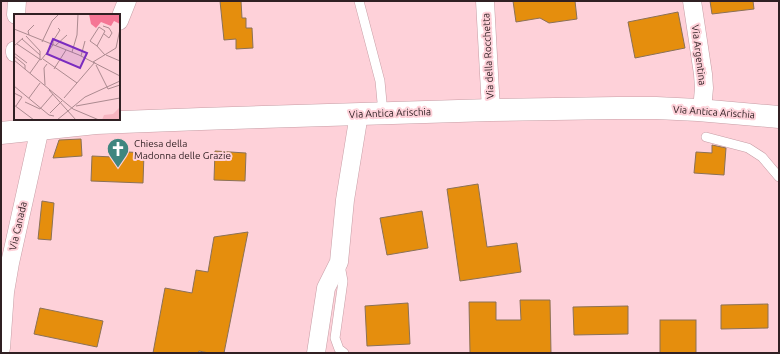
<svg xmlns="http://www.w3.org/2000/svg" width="780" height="354" font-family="Ubuntu,sans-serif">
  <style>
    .building { fill: #e58e0d; stroke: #8b7157 }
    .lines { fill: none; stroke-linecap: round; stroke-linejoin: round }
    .lane-casing { stroke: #c79da5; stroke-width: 10 }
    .street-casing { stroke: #c79da5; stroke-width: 19 }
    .secondary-casing { stroke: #c79da5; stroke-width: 23 }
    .lane { stroke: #fff; stroke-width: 9 }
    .street { stroke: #fff; stroke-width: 18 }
    .secondary { stroke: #fff; stroke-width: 22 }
    .labels { text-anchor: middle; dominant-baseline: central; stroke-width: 4; stroke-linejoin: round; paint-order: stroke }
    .street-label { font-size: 10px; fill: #302023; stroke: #fed1d9 }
    .poi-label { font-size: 10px; fill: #302023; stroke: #fed1d9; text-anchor: start }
    .inset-road { fill: none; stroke: #ac8a90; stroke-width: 1 }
    .view { fill: #7b2cbf; fill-opacity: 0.15; stroke: #7b2cbf; stroke-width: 2 }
    .inset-edge { fill: none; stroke: #302023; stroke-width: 2 }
  </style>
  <rect width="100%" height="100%" fill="#fed1d9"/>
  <!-- building -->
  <g class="building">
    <polygon points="220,1 241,1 242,18 246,18 246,28 252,28 253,48 236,49 236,39 224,40"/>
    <polygon points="513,1 575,1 577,19 549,23 540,18 516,22"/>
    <polygon points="710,1 753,1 754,9 712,14"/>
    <polygon points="678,12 685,48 635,58 628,22"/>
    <polygon points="81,139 82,156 53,158 59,140"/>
    <polygon points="712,145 726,148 724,175 694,173 696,152 712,153"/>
    <polygon points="113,151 144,153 143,183 91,181 92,156 113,157"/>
    <polygon points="215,151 246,153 245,181 214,180"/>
    <polygon points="478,184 487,247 517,243 521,272 460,281 447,189"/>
    <polygon points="42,201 54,203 51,240 38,239"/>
    <polygon points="422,211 428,248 387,255 380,218"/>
    <polygon points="248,232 224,353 209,353 199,351 198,353 153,353 165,288 192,293 196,270 208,272 214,237"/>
    <polygon points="520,300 550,300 551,353 470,353 469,302 496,302 496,320 521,320"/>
    <polygon points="408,303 410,344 367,346 365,306"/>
    <polygon points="768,304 768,328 721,329 721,305"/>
    <polygon points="628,306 628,334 574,335 573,307"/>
    <polygon points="40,308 103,321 97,347 34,334"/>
    <rect x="660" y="320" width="36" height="33"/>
  </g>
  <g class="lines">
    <!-- lane casing -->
    <g class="lane-casing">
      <g id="lane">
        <polyline points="359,1 380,81 383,113"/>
        <polyline points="706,137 748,148 762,157 779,177"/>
        <polyline points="340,265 343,281 335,338 339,349 344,353"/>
      </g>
    </g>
    <!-- street casing -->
    <g class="street-casing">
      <g id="street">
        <polyline points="485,1 491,110"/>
        <polyline points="692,1 703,74 704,88 702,110"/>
        <polyline points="16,15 17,1"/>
        <polyline points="119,21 127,1"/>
        <polyline points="15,50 15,53"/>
        <polyline points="1,348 5,292 10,263 40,128"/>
        <polyline points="316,353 326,288 339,262 345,200 359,114"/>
      </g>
    </g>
    <!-- secondary casing -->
    <g class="secondary-casing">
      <polyline id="secondary" points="1,133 96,123 201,119 491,110 617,108 656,108 698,110 779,117"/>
    </g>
    <!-- lane -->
    <use href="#lane" class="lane"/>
    <!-- street -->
    <use href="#street" class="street"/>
    <!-- secondary -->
    <use href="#secondary" class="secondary"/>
  </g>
  <!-- icons -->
  <defs>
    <g id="church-pin" transform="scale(1.15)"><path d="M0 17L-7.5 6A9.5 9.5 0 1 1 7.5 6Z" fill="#3f867f" stroke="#fed1d9"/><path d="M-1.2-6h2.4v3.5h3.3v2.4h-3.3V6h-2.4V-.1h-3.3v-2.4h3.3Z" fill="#fff"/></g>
  </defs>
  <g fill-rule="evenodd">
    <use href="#church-pin" x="118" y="149"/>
  </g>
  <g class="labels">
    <!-- street labels -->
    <g class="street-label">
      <text transform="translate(699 55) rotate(83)">Via Argentina</text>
      <text transform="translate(488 56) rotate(-93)">Via della Rocchetta</text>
      <text transform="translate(714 112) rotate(4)">Via Antica Arischia</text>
      <text transform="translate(390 113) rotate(-2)">Via Antica Arischia</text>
      <text transform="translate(18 226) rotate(-77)">Via Canada</text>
    </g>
    <!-- poi labels -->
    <g class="poi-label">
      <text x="134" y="143">Chiesa della<tspan x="134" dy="12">Madonna delle Grazie</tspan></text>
    </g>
  </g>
  <!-- overview -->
  <g transform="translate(14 14)">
    <rect width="106" height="106" fill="#fed1d9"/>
    <path d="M106,93V106H88L90,101L99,100Z" fill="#f7b5c1"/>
    <path d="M75,0H106V10L100,7L97,12L87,8L82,14L77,10Z" fill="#f57695"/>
    <path class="inset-road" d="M89,12L95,14L98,19L95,24L90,20M0,15L65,41L106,62M15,21L14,17L20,11M12,22L26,37V45L16,59M8,25L26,41M28,28L38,7L45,0M3,30L27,46L39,31M39,31V27L46,16L44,14M0,32L9,24M41,32L53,21M83,32L76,27L85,13L91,17L83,32L91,41M58,38L63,21L64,0M0,39L13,49M92,41L106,47M0,42L11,51V55M67,42L71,27M29,45L63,69M0,46L59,95L85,106M79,48L102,34L106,15M82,51L94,75L106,71M40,55L52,36M31,71L30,54L33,50M0,72L35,101L40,102M35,76L62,106M0,79L8,83L2,92M15,84L26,69M50,84L81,48M11,88L26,95L39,80M0,91L20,106M62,92L106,84M36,99L48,87M43,106L71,83L106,67"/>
    <path class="view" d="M39,25L73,39L66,54L33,40Z"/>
    <rect width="106" height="106" class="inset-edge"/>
  </g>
  <!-- border -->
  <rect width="780" height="354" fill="none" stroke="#302023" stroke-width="4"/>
</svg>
